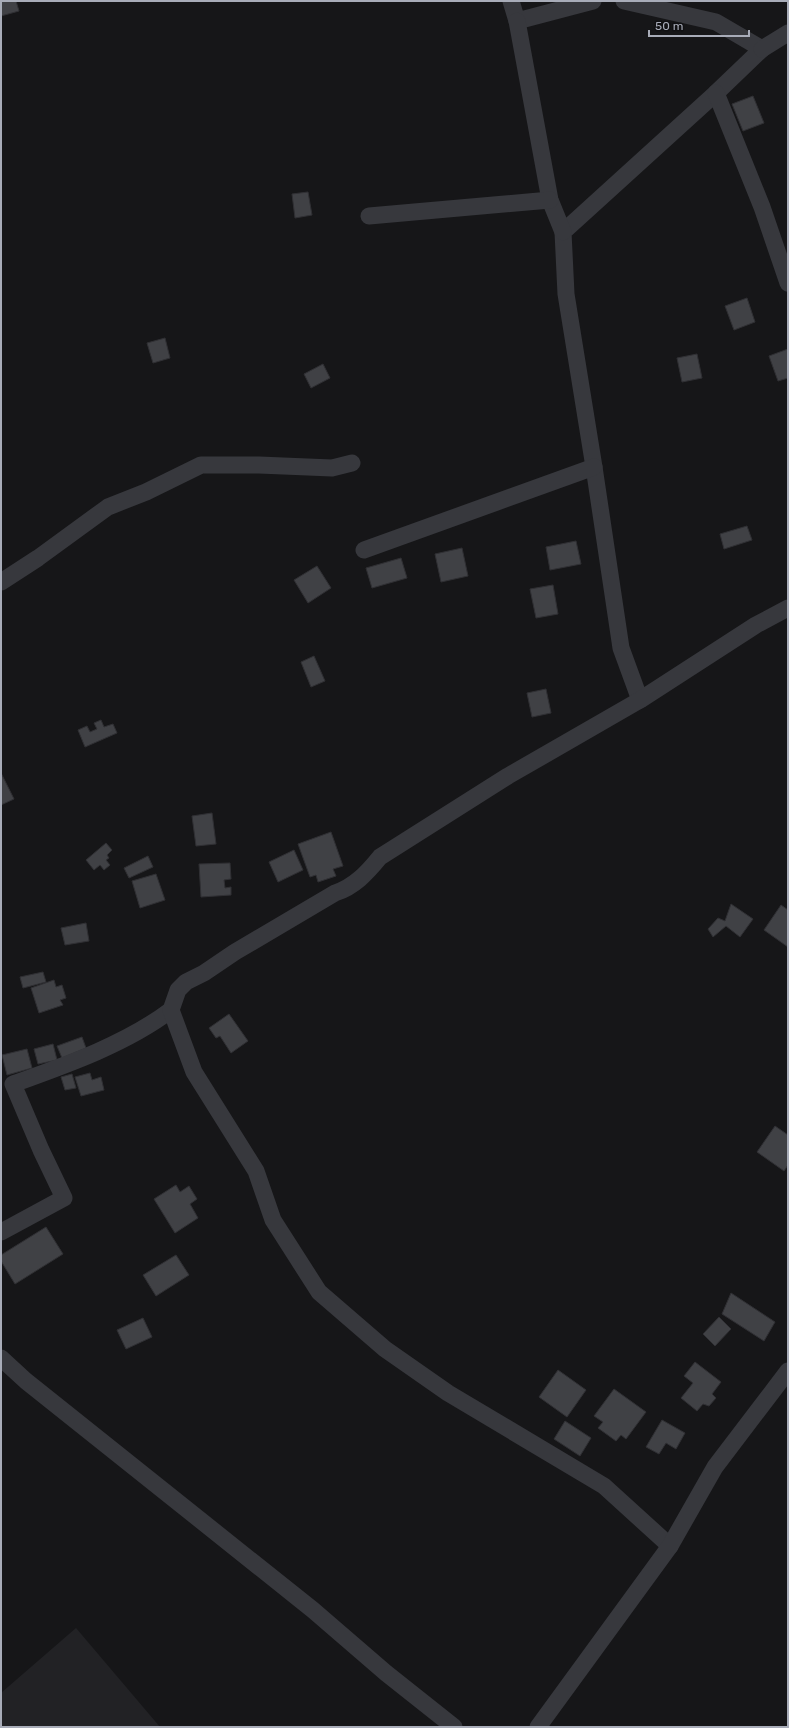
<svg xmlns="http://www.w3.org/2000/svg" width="789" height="1728" font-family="Rubik,sans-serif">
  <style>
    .built { fill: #222225 }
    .building { fill: #404145; stroke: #303034 }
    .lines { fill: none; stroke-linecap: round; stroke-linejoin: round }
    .minor { stroke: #37383d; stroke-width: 17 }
  </style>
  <rect width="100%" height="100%" fill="#161618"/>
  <!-- built -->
  <polygon class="built" points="76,1628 160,1727 1,1727 1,1693"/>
  <!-- building -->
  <g class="building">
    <polygon points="1,1 16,1 19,11 1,16"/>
    <polygon points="753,96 764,123 743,131 732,104"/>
    <polygon points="308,192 312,215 295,218 292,194"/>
    <polygon points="747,298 755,322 734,330 725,306"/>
    <polygon points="165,338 170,358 153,363 147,343"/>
    <polygon points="788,349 788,378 778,381 769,356"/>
    <polygon points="697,354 702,378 682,382 677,358"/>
    <polygon points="323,364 330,378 311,388 304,374"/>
    <polygon points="747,526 752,540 724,549 720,534"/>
    <polygon points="576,541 581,564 550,570 546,547"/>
    <polygon points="462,548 468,576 441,582 435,554"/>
    <polygon points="401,558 407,578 372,588 366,568"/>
    <polygon points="317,566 331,588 308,603 294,580"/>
    <polygon points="553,585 558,614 536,618 530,589"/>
    <polygon points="314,656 325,681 311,687 301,662"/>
    <polygon points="546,689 551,713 532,717 527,693"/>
    <polygon points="101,720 104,727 113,724 117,733 85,747 78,730 87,726 90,732 97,729 94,723"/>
    <polygon points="1,773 14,799 1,805"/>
    <polygon points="212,813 216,844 196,846 192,816"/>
    <polygon points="331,832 343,866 333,869 336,876 318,882 316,875 310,877 298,844"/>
    <polygon points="106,843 112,850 107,855 109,858 106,860 110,865 104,870 100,865 94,870 86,860"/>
    <polygon points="294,850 303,870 278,882 269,862"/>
    <polygon points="148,856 153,867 129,878 124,868"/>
    <polygon points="230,863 231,879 224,880 225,888 231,887 231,895 201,897 199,864"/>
    <polygon points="156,874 165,900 140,908 132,881"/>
    <polygon points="731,904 753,919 740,937 726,926 713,937 708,929 718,918 725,921"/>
    <polygon points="781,905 788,910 788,947 764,930"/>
    <polygon points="86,923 89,941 65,945 61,928"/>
    <polygon points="43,972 46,982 23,988 20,977"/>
    <polygon points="54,980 56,987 62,985 66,998 60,1000 63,1005 39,1013 31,988"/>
    <polygon points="229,1014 248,1041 231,1053 220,1036 216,1038 209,1028"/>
    <polygon points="82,1037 86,1048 62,1058 57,1046"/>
    <polygon points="53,1044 57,1060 38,1064 34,1049"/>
    <polygon points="27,1049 32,1068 7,1075 2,1055"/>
    <polygon points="90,1073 92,1080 101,1077 104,1090 81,1096 75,1077"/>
    <polygon points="72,1074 76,1088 65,1090 61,1077"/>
    <polygon points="775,1126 788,1135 788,1165 784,1171 757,1152"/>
    <polygon points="176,1185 180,1192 189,1186 197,1199 190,1204 198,1218 175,1233 154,1199"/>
    <polygon points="46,1227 63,1254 15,1284 1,1261 1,1255"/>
    <polygon points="176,1255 189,1275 156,1296 143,1275"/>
    <polygon points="731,1293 775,1322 764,1341 722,1314"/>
    <polygon points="719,1317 731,1329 715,1346 703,1334"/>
    <polygon points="143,1318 152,1337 126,1349 117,1330"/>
    <polygon points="695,1362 721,1382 712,1394 716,1398 709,1406 703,1404 697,1411 681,1398 693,1383 684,1376"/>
    <polygon points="558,1370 586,1390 567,1417 539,1397"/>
    <polygon points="614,1389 646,1412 626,1439 621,1435 616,1441 598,1428 603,1422 594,1416"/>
    <polygon points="662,1420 685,1433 676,1449 666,1443 659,1454 646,1447"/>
    <polygon points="565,1421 591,1438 580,1456 554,1439"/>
  </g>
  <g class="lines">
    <!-- minor -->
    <g class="minor">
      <polyline points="511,1 517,21 593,1"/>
      <polyline points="624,1 716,22 762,49 716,93 563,232 566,294 594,467 621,648 640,700"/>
      <polyline points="517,21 550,200 563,232"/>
      <polyline points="762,49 788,33"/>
      <polyline points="716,93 762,207 788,283"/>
      <polyline points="369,216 550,200"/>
      <polyline points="364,550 594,467"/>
      <polyline points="1,582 38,558 108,507 146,492 201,465 259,465 332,468 352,463"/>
      <path d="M1,1232L64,1198L41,1150L13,1084C66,1065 126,1044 171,1010"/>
      <polyline points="1,1358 26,1381 313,1610 386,1673 454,1727"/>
      <path d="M670,1546L604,1486L448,1393L385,1349L319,1292L273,1220L256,1171L194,1072L171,1010L178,990L186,982L204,973L235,952L335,893C354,887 367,873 380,857L508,776L640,700L756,625L788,608"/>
      <polyline points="538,1727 670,1546 715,1467 788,1371"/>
    </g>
  </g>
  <!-- border -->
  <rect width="789" height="1728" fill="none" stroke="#a8acb8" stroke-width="4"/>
  <!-- scale -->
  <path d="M649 30v6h100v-6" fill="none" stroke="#a8acb8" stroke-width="2"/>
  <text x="655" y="30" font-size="12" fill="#a8acb8" stroke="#111113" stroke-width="3" paint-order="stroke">50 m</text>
</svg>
